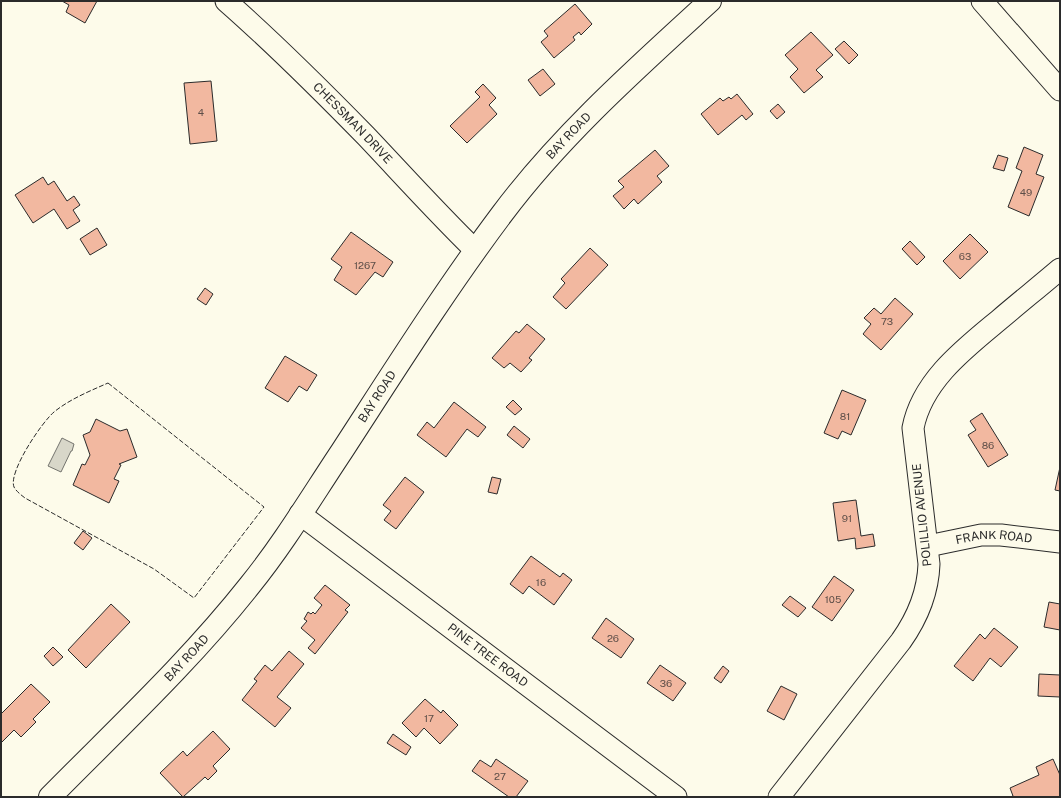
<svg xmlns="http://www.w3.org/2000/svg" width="1061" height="798" font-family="'Public Sans',sans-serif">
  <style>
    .water { fill: #d8d7c9; stroke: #74746e }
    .building { fill: #f2b8a0; stroke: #2b2b2b }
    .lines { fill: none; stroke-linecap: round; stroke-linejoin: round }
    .minor-casing { stroke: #2b2b2b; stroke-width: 23 }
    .major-casing { stroke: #2b2b2b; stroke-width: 24 }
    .minor { stroke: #fdfbea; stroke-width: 21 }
    .major { stroke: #fdfbea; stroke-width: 22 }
    .fence { stroke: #2b2b2b; stroke-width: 1; stroke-dasharray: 5 2; stroke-linecap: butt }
    .labels { text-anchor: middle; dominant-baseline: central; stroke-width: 3; stroke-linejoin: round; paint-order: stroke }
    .number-label { font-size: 10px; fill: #5d4e48 }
    .street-label { font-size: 12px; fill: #2b2b2b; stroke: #fdfbea }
  </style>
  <rect width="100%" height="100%" fill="#fdfbea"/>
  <!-- water -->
  <polygon class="water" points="62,438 74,444 72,451 71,451 61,472 48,466"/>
  <!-- building -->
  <g class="building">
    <polygon points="62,1 97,1 85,23 66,12 69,5"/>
    <polygon points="575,4 592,24 581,35 579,32 573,37 575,40 554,58 541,42 548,36 544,31"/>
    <polygon points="811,32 833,55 816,70 823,77 804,93 790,77 798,69 785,55"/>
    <polygon points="844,41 858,55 849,64 835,49"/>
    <polygon points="543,69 555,84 540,96 528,80"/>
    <polygon points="211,81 217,141 190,144 184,83"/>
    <polygon points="483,84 496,98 489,105 497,114 467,143 450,126 480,97 475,92"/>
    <polygon points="737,94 753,114 746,120 742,115 718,135 701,114 720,98 723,101 729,97 731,99"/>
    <polygon points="778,104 785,112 777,119 770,111"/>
    <polygon points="1024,147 1043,155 1036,174 1044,177 1029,216 1008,207 1022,171 1016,168"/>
    <polygon points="655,150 669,166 657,176 662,182 638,204 634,199 624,209 613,196 624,187 618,181"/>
    <polygon points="998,155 1008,158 1004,171 993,168"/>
    <polygon points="43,177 48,185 54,181 67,201 74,196 80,205 73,210 80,221 67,229 54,209 33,223 15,195"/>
    <polygon points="97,228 107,245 90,255 80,239"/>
    <polygon points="351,232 393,262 383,277 375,272 356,295 334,280 342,267 331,259"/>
    <polygon points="970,234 988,252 960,279 943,261"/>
    <polygon points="910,241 925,257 917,265 902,249"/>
    <polygon points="590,248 608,265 566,309 553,297 565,283 561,279"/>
    <polygon points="205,288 213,294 206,305 197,299"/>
    <polygon points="895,298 913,314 881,350 863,334 871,324 864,318 874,308 881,314"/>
    <polygon points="527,324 545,339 529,358 532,360 521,372 510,363 504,368 492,358 516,331 519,333"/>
    <polygon points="285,356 317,375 307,391 299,386 288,402 265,388"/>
    <polygon points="842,390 866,400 851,435 842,431 838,439 824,433"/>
    <polygon points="513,400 522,409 515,415 506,407"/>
    <polygon points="454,402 486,427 478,437 467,429 446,457 417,435 427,422 434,428"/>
    <polygon points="982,413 1008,455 988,467 968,435 976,430 970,421"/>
    <polygon points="96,419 120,431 127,429 137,457 119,464 121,465 114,479 119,481 109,503 73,485 82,464 85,465 90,455 83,435 90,432"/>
    <polygon points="514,426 530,439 523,448 507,435"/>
    <polygon points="1060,467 1060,491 1055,490"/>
    <polygon points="405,477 424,492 396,529 384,520 391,511 383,505"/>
    <polygon points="492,477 501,479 497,494 488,492"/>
    <polygon points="856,500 861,536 873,534 875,546 856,549 855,538 838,541 833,503"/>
    <polygon points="83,531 92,538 83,550 74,543"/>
    <polygon points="531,556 560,577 563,573 572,580 554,605 529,586 523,594 510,584"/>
    <polygon points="834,576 854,590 832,621 812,607"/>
    <polygon points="325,585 350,605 345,610 348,612 315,654 308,648 315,640 301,628 307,621 304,619 308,612 311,614 313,612 315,614 322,605 314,598"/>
    <polygon points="790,596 806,608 798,617 782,605"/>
    <polygon points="1049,602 1060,604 1060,630 1044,627"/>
    <polygon points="111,604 130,622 86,668 68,650"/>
    <polygon points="606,618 634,639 621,658 592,638"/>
    <polygon points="994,628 1018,647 1001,667 990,658 973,681 954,666 980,634 985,639"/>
    <polygon points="53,647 63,657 53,666 44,656"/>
    <polygon points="289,651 304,664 277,697 291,708 275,727 242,700 257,681 254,679 265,665 272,671"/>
    <polygon points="660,665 686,683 673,701 647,683"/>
    <polygon points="723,666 729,671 721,683 714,678"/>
    <polygon points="1039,674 1060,675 1060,697 1038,696"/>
    <polygon points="31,684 50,702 33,719 36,722 21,737 14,730 1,743 1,714"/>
    <polygon points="781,686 797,694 784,720 767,711"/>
    <polygon points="425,699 441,713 443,710 458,725 440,744 424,728 416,737 402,723"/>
    <polygon points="213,731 230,749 213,766 217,771 208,780 205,777 183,797 160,773 183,751 187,756"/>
    <polygon points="393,734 411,747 406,755 387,743"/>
    <polygon points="496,759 528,781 516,797 509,797 472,771 480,760 491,767"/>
    <polygon points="1053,759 1060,775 1060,797 1010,797 1013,796 1010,788 1039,775 1036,767"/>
  </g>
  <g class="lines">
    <!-- minor casing -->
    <g class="minor-casing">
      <g id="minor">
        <path id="s1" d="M226,1C275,44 321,90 366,136C402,174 438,214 475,250"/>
        <polyline points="982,1 1060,90"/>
        <path id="s2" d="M300,514L676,797"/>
        <path id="s3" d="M928,546L981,535H1001L1060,542"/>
        <path d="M779,797L901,641C918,617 928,593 929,564L913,428C922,381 964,349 999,320C1019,303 1040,286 1060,269"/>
      </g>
    </g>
    <!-- major casing -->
    <g class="major-casing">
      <g id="major">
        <path id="s4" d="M50,797C118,728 190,661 250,585C284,543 312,496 342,451C394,371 445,290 502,214C560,136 639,66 710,1"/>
      </g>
    </g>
    <!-- minor -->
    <use href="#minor" class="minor"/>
    <!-- major -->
    <use href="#major" class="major"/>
    <!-- fence -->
    <path class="fence" d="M108,383L264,507L194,598L154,569L25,498C21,495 16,491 14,487C8,472 42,422 54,412C70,399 90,391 108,383Z"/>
  </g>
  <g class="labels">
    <!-- number labels -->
    <g class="number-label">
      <text x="201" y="112">4</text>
      <text x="1026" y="192">49</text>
      <text x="965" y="256">63</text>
      <text x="365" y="265">1267</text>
      <text x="887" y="321">73</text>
      <text x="845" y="416">81</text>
      <text x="988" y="445">86</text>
      <text x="847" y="518">91</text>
      <text x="541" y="582">16</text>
      <text x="833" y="599">105</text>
      <text x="613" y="638">26</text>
      <text x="666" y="683">36</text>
      <text x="429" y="718">17</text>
      <text x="500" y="776">27</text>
    </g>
    <!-- street labels -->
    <g class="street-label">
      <text stroke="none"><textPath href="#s1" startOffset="176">CHESSMAN DRIVE</textPath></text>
      <text stroke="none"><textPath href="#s4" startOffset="843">BAY ROAD</textPath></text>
      <text stroke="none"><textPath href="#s4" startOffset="519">BAY ROAD</textPath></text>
      <text transform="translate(922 515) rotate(-96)">POLILLIO AVENUE</text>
      <text stroke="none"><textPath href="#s3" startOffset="67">FRANK ROAD</textPath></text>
      <text stroke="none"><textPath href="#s2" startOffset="235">PINE TREE ROAD</textPath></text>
      <text stroke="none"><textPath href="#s4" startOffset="195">BAY ROAD</textPath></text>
    </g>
  </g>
  <!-- border -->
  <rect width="1061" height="798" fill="none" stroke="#2b2b2b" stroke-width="4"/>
</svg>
